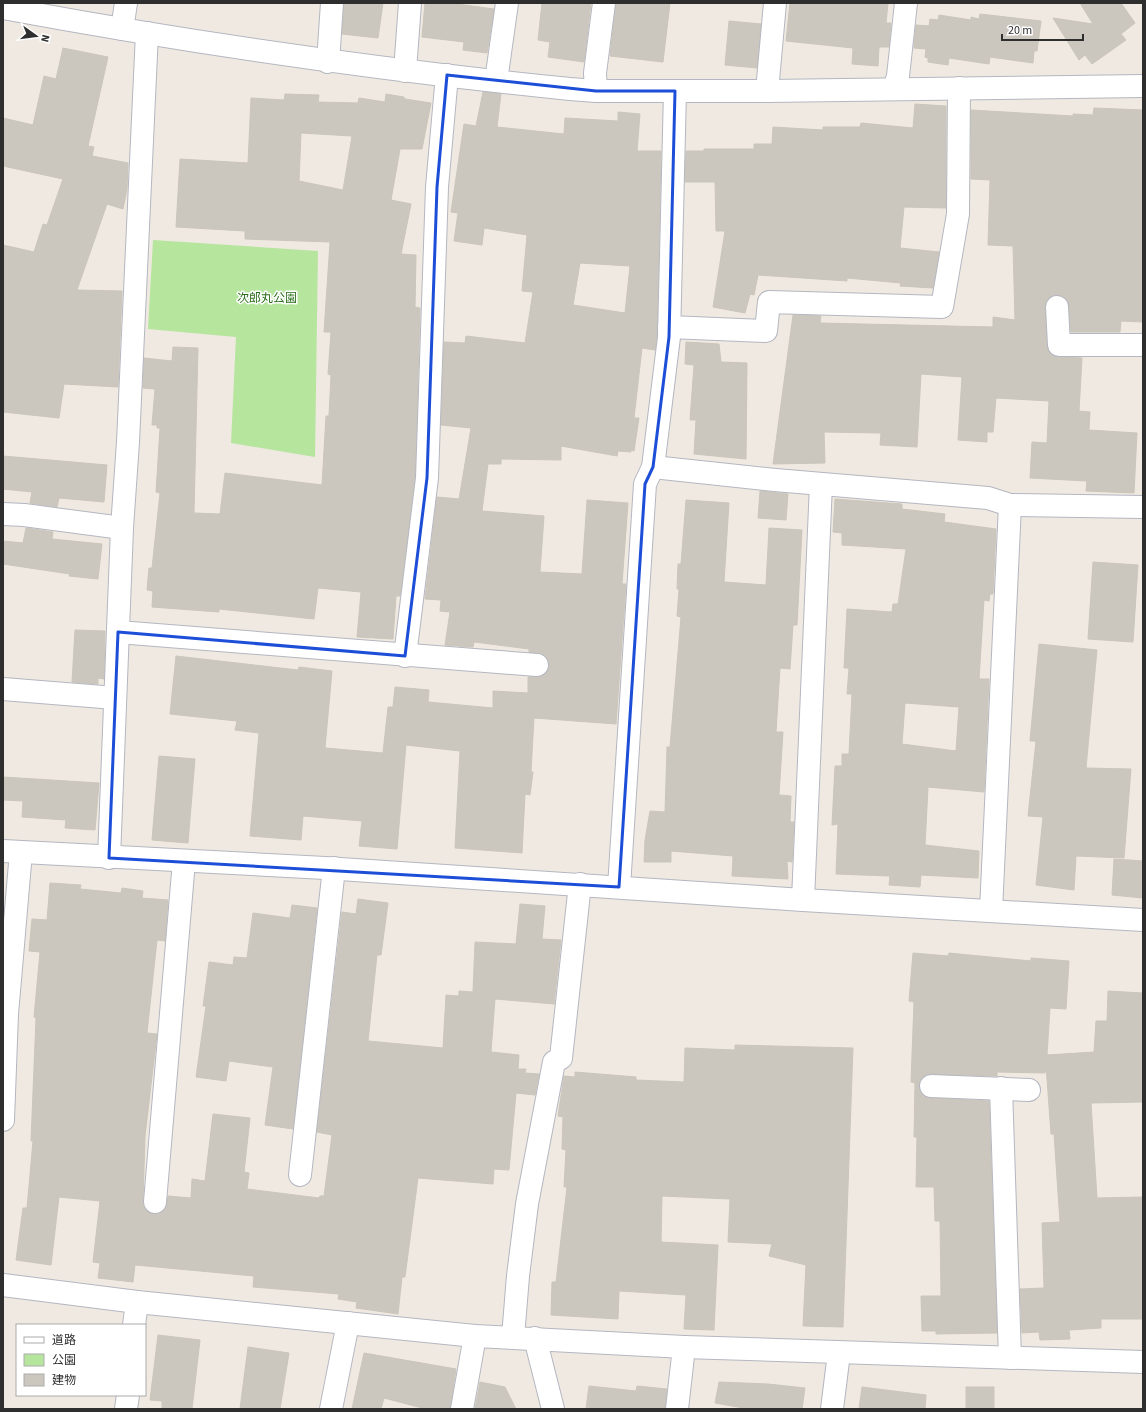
<svg xmlns="http://www.w3.org/2000/svg" width="1146" height="1412" font-family="'Source Sans 3','Noto Sans JP',sans-serif">
  <style>
    .green { fill: #b6e59e }
    .building { fill: #cbc7bf; stroke: #cbc5ba; fill-rule: evenodd }
    .lines { fill: none; stroke-linecap: round; stroke-linejoin: round }
    .minor-casing { stroke: #b4b7c1; stroke-width: 24 }
    .tertiary-casing { stroke: #b4b7c1; stroke-width: 24 }
    .minor { stroke: #fff; stroke-width: 22 }
    .tertiary { stroke: #fff; stroke-width: 22 }
    .marked { fill: none; stroke: #1d4ed8; stroke-width: 3; stroke-linejoin: round }
    .labels { text-anchor: middle; dominant-baseline: central; stroke-width: 3; stroke-linejoin: round; paint-order: stroke }
    .park-label { font-size: 12px; fill: #2c6e1b; stroke: #fff }
  </style>
  <rect width="100%" height="100%" fill="#efe9e1"/>
  <!-- green -->
  <polygon class="green" points="153,240 318,251 315,457 231,443 236,337 148,329"/>
  <!-- building -->
  <g class="building">
    <polygon points="344,3 383,3 378,38 342,34"/>
    <polygon points="425,3 450,3 494,9 487,53 463,50 464,42 422,37"/>
    <polygon points="542,3 591,3 584,62 548,57 550,42 538,40"/>
    <polygon points="616,3 670,3 663,62 610,56"/>
    <polygon points="790,3 888,3 886,23 891,23 889,47 879,47 878,66 852,64 853,48 786,41"/>
    <polygon points="1080,3 1121,3 1135,23 1121,34 1126,40 1092,64 1085,55 1079,60 1053,18 1093,24"/>
    <polygon points="980,14 1041,21 1037,51 1034,51 1033,63 990,57 989,64 949,58 948,65 928,62 928,58 925,57 926,49 914,48 916,25 929,26 930,19 938,20 939,15 971,20 971,17 979,19"/>
    <polygon points="729,21 761,24 757,68 725,65"/>
    <polygon points="63,48 108,57 88,146 94,147 92,156 128,163 127,189 123,209 107,204 77,290 122,291 118,387 64,384 59,418 3,412 3,245 34,252 43,224 47,225 63,179 3,166 3,118 33,125 44,76 56,79"/>
    <path d="M483,92L501,94L497,127L564,134L565,118L618,121V112L640,114L637,151H661L657,336L655,350L642,348L634,418H639L634,451L631,450V452L618,451L617,456L561,446V460L501,459V464H488L482,511L544,516L540,572L582,574L587,500L628,503L622,584H626L616,724L534,718L531,772H533L530,795L525,794L522,853L455,848L460,751L406,745L397,849L359,846L362,821L303,816L301,840L250,836L259,733L235,730L237,721L170,714L176,656L298,670L299,667L332,671L325,748L383,753L388,707H393L395,687L429,690L428,702L493,708V691L528,693V677L543,676L547,672L549,666L548,660L544,655L529,652V649L474,642L473,647L445,645L450,612L440,611L441,600L425,599L437,497L459,499L471,428L441,425L444,342L465,343L466,336L525,343L533,292L522,291L527,235L484,228L482,245L454,241L458,213L451,212L464,124L476,126ZM580,263L630,266L625,313L573,305Z"/>
    <path d="M285,94L319,95L318,102L358,103L359,98L385,102L386,94L404,97L405,99L431,103L422,149H400L391,200L411,204L401,254L416,255L415,307L420,308L415,477L400,596H396L393,639L357,637L361,592L318,588L314,619L219,609V612L152,607L153,591L147,590L149,568H152L160,493L156,492L160,428H157V425H152L155,389L143,388L144,358L172,361L173,347L198,348L194,513L220,514L225,473L322,485L326,416H329L331,375L328,374L331,332H324L330,242L245,239V231L176,227L180,159L248,163L251,98L284,100ZM301,133L352,136L343,190L299,181Z"/>
    <polygon points="915,104 946,106 946,208 904,207 900,248 939,252 933,288 900,286 901,283 847,278 847,281 758,275 754,295 750,294 745,313 713,307 725,231 716,231 715,182 685,182 686,151 704,151 704,149 754,149 754,144 772,144 773,127 823,130 823,127 860,127 861,123 913,128"/>
    <polygon points="1094,108 1143,110 1143,322 1121,321 1120,332 1071,332 1068,301 1063,296 1056,295 1050,297 1046,301 1045,307 1047,346 1049,352 1053,356 1082,358 1079,411 1090,412 1089,430 1137,433 1134,493 1086,491 1087,481 1030,478 1032,442 1047,443 1049,401 996,398 993,432 987,432 987,442 958,440 962,377 921,374 917,447 880,445 881,433 824,432 825,463 773,464 793,315 821,316 820,323 993,327 993,317 1015,320 1013,246 988,245 990,180 971,179 971,110 1073,116 1073,114 1093,115"/>
    <polygon points="686,342 719,344 721,362 747,363 746,459 694,454 696,420 690,420 694,365 685,364"/>
    <polygon points="3,456 107,465 104,502 59,498 57,507 30,503 32,492 3,489"/>
    <polygon points="760,491 788,494 786,520 758,518"/>
    <path d="M835,499L902,504V509L945,514L944,522L996,529L993,594H990L989,601L984,600L979,679H989L984,792L928,787L925,845L979,851L978,878L921,875L920,887L889,885L890,876L836,874L838,824L832,825L835,766H842V754H849L852,694H847L849,668H844L847,609L892,612L893,604H898L906,549L842,545V533L833,532ZM905,703L959,707L956,751L902,744Z"/>
    <polygon points="686,500 729,503 724,582 766,585 769,528 802,530 797,625 793,625 790,669 780,668 776,732 783,732 779,795 791,796 790,822 794,822 792,862 787,861 788,879 732,876 733,856 671,851 671,862 644,862 645,840 650,811 665,812 667,747 670,747 681,617 677,616 679,589 677,589 678,564 681,564"/>
    <polygon points="26,528 53,532 52,539 102,544 98,579 69,576 70,574 3,564 3,541 23,543"/>
    <polygon points="1093,562 1138,565 1133,642 1088,639"/>
    <polygon points="75,630 105,631 104,679 98,678 98,684 72,682"/>
    <polygon points="1039,644 1097,650 1086,768 1131,769 1124,858 1076,856 1074,890 1036,885 1043,817 1028,816 1036,741 1030,741"/>
    <polygon points="159,756 195,759 188,843 152,840"/>
    <polygon points="3,777 99,783 95,830 65,828 66,820 22,817 23,801 3,800"/>
    <polygon points="1114,859 1143,861 1143,898 1112,895"/>
    <polygon points="50,883 81,885 80,889 121,893 122,888 143,891 142,898 168,900 165,941 157,940 147,1033 157,1034 145,1136 143,1201 144,1207 148,1212 154,1214 160,1213 165,1209 168,1196 191,1198 192,1179 205,1181 213,1114 250,1118 244,1172 249,1173 247,1189 319,1198 320,1196 324,1196 332,1135 317,1132 342,912 356,914 358,899 388,903 381,955 377,955 368,1041 443,1048 446,995 459,996 459,991 473,992 475,942 516,944 520,904 545,906 542,939 561,940 554,1004 495,999 491,1052 519,1055 518,1069 526,1069 525,1073 539,1074 535,1095 516,1093 509,1170 494,1169 493,1184 418,1178 405,1277 402,1277 398,1314 356,1308 357,1302 338,1299 339,1294 253,1287 254,1276 135,1265 133,1282 98,1278 100,1263 93,1262 100,1201 59,1197 51,1265 16,1260 23,1208 27,1208 33,1141 31,1141 36,1018 34,1017 40,952 29,951 32,919 47,920"/>
    <polygon points="292,905 317,908 293,1129 265,1125 273,1067 229,1061 226,1081 196,1077 206,1006 203,1006 209,962 233,965 234,957 247,958 253,913 290,918"/>
    <polygon points="913,953 948,956 949,953 1031,961 1031,958 1069,961 1066,1009 1050,1008 1047,1055 1094,1052 1096,1021 1107,1021 1108,991 1143,993 1143,1102 1091,1103 1097,1198 1143,1197 1143,1319 1101,1319 1101,1328 1069,1330 1070,1339 1040,1340 1039,1332 1022,1333 1020,1289 1044,1288 1042,1223 1060,1222 1054,1134 1051,1134 1046,1065 1045,1073 997,1072 997,1076 932,1074 925,1075 920,1080 919,1085 920,1091 924,1096 930,1098 989,1101 997,1333 936,1334 936,1331 922,1331 921,1296 941,1296 940,1221 935,1221 934,1187 916,1187 917,1137 914,1137 915,1083 911,1082 914,1002 909,1001"/>
    <polygon points="735,1045 853,1048 843,1327 803,1326 806,1265 769,1256 772,1244 728,1242 730,1199 662,1196 661,1242 718,1245 714,1330 684,1329 686,1295 619,1291 618,1319 551,1315 552,1282 556,1282 567,1187 564,1187 566,1150 562,1149 563,1117 558,1116 564,1076 575,1077 575,1072 636,1077 636,1080 684,1082 685,1048 735,1050"/>
    <polygon points="158,1335 200,1340 192,1409 162,1409 162,1401 150,1400"/>
    <polygon points="248,1347 289,1353 280,1409 240,1409"/>
    <polygon points="364,1353 456,1369 450,1409 426,1409 384,1398 381,1409 352,1409"/>
    <polygon points="480,1382 505,1387 516,1409 475,1409"/>
    <polygon points="719,1382 768,1384 805,1388 802,1409 749,1409 715,1403"/>
    <polygon points="589,1386 636,1391 637,1386 667,1389 665,1409 586,1409"/>
    <polygon points="862,1387 926,1395 925,1409 859,1409"/>
    <rect x="966" y="1387" width="28" height="22"/>
  </g>
  <g class="lines">
    <!-- minor casing -->
    <g class="minor-casing">
      <g id="minor">
        <path d="M3,8C191,43 380,70 570,89L596,91H767L1143,86"/>
        <polyline points="122,29 126,3"/>
        <polyline points="328,62 332,3"/>
        <polyline points="405,71 410,3"/>
        <polyline points="496,81 507,3"/>
        <polyline points="894,89 898,76 906,3"/>
        <polyline points="596,91 595,73 604,3"/>
        <polyline points="767,91 775,3"/>
        <polyline points="1057,307 1059,345 1143,345"/>
        <polyline points="669,327 766,331 769,302 942,307 958,214 959,88"/>
        <polyline points="653,467 775,480 988,498 1010,505 1143,507"/>
        <polyline points="3,514 24,515 122,528"/>
        <polyline points="118,632 537,665"/>
        <polyline points="405,656 427,478 437,187 447,75"/>
        <polyline points="3,689 115,698"/>
        <polyline points="109,858 122,528 128,442 147,33"/>
        <polyline points="619,887 645,484 653,467 669,337 675,91"/>
        <polyline points="803,900 821,484"/>
        <polyline points="991,911 1010,505"/>
        <polyline points="931,1086 1029,1090"/>
        <polyline points="1001,1088 1010,1358"/>
        <polyline points="3,1120 7,1014 21,852"/>
        <polyline points="300,1175 334,868"/>
        <polyline points="155,1202 184,861"/>
        <polyline points="3,1285 137,1302 475,1336 684,1347 1143,1362"/>
        <polyline points="134,1325 137,1302"/>
        <polyline points="513,1337 518,1276 527,1204 554,1062 561,1058 580,884"/>
        <polyline points="535,1338 553,1409"/>
        <polyline points="126,1409 128,1395"/>
        <polyline points="331,1409 348,1323"/>
        <polyline points="462,1409 475,1336"/>
        <polyline points="677,1409 684,1347"/>
        <polyline points="832,1409 839,1353"/>
      </g>
    </g>
    <!-- tertiary casing -->
    <g class="tertiary-casing">
      <polyline id="tertiary" points="3,851 325,868 803,900 1143,920"/>
    </g>
    <!-- minor -->
    <use href="#minor" class="minor"/>
    <!-- tertiary -->
    <use href="#tertiary" class="tertiary"/>
  </g>
  <!-- marked area -->
  <path class="marked" d="M447,75L596,91H675L669,337L653,467L645,484L619,887L109,858L118,632L405,656L427,478L437,187Z"/>
  <g class="labels">
    <!-- park labels -->
    <g class="park-label">
      <text x="267" y="298">次郎丸公園</text>
    </g>
  </g>
  <!-- border -->
  <rect width="1146" height="1412" fill="none" stroke="#2e2e2e" stroke-width="8"/>
  <!-- legend -->
  <rect x="16" y="1324" width="130" height="72" fill="#ffffff" stroke="#ababab"/>
  <rect x="24" y="1337" width="20" height="6" fill="#ffffff" stroke="#ababab"/>
  <text x="52" y="1344" font-size="12" fill="#2e2e2e">道路</text>
  <rect x="24" y="1354" width="20" height="12" fill="#b6e59e" stroke="#ababab"/>
  <text x="52" y="1364" font-size="12" fill="#2e2e2e">公園</text>
  <rect x="24" y="1374" width="20" height="12" fill="#cbc7bf" stroke="#ababab"/>
  <text x="52" y="1384" font-size="12" fill="#2e2e2e">建物</text>
  <!-- north arrow -->
  <g transform="translate(36 36) rotate(104)" stroke="#ffffff" stroke-width="3" paint-order="stroke">
  <path d="M0-3L7 15L0 10L-7 15Z" fill="#2e2e2e"/>
  <text y="-6" font-size="11" font-weight="bold" text-anchor="middle" fill="#2e2e2e">N</text>
  </g>
  <!-- scale -->
  <path d="M1002 34v6h81v-6" fill="none" stroke="#2e2e2e" stroke-width="2"/>
  <text x="1008" y="34" font-size="12" fill="#2e2e2e" stroke="#ffffff" stroke-width="3" paint-order="stroke">20 m</text>
</svg>
